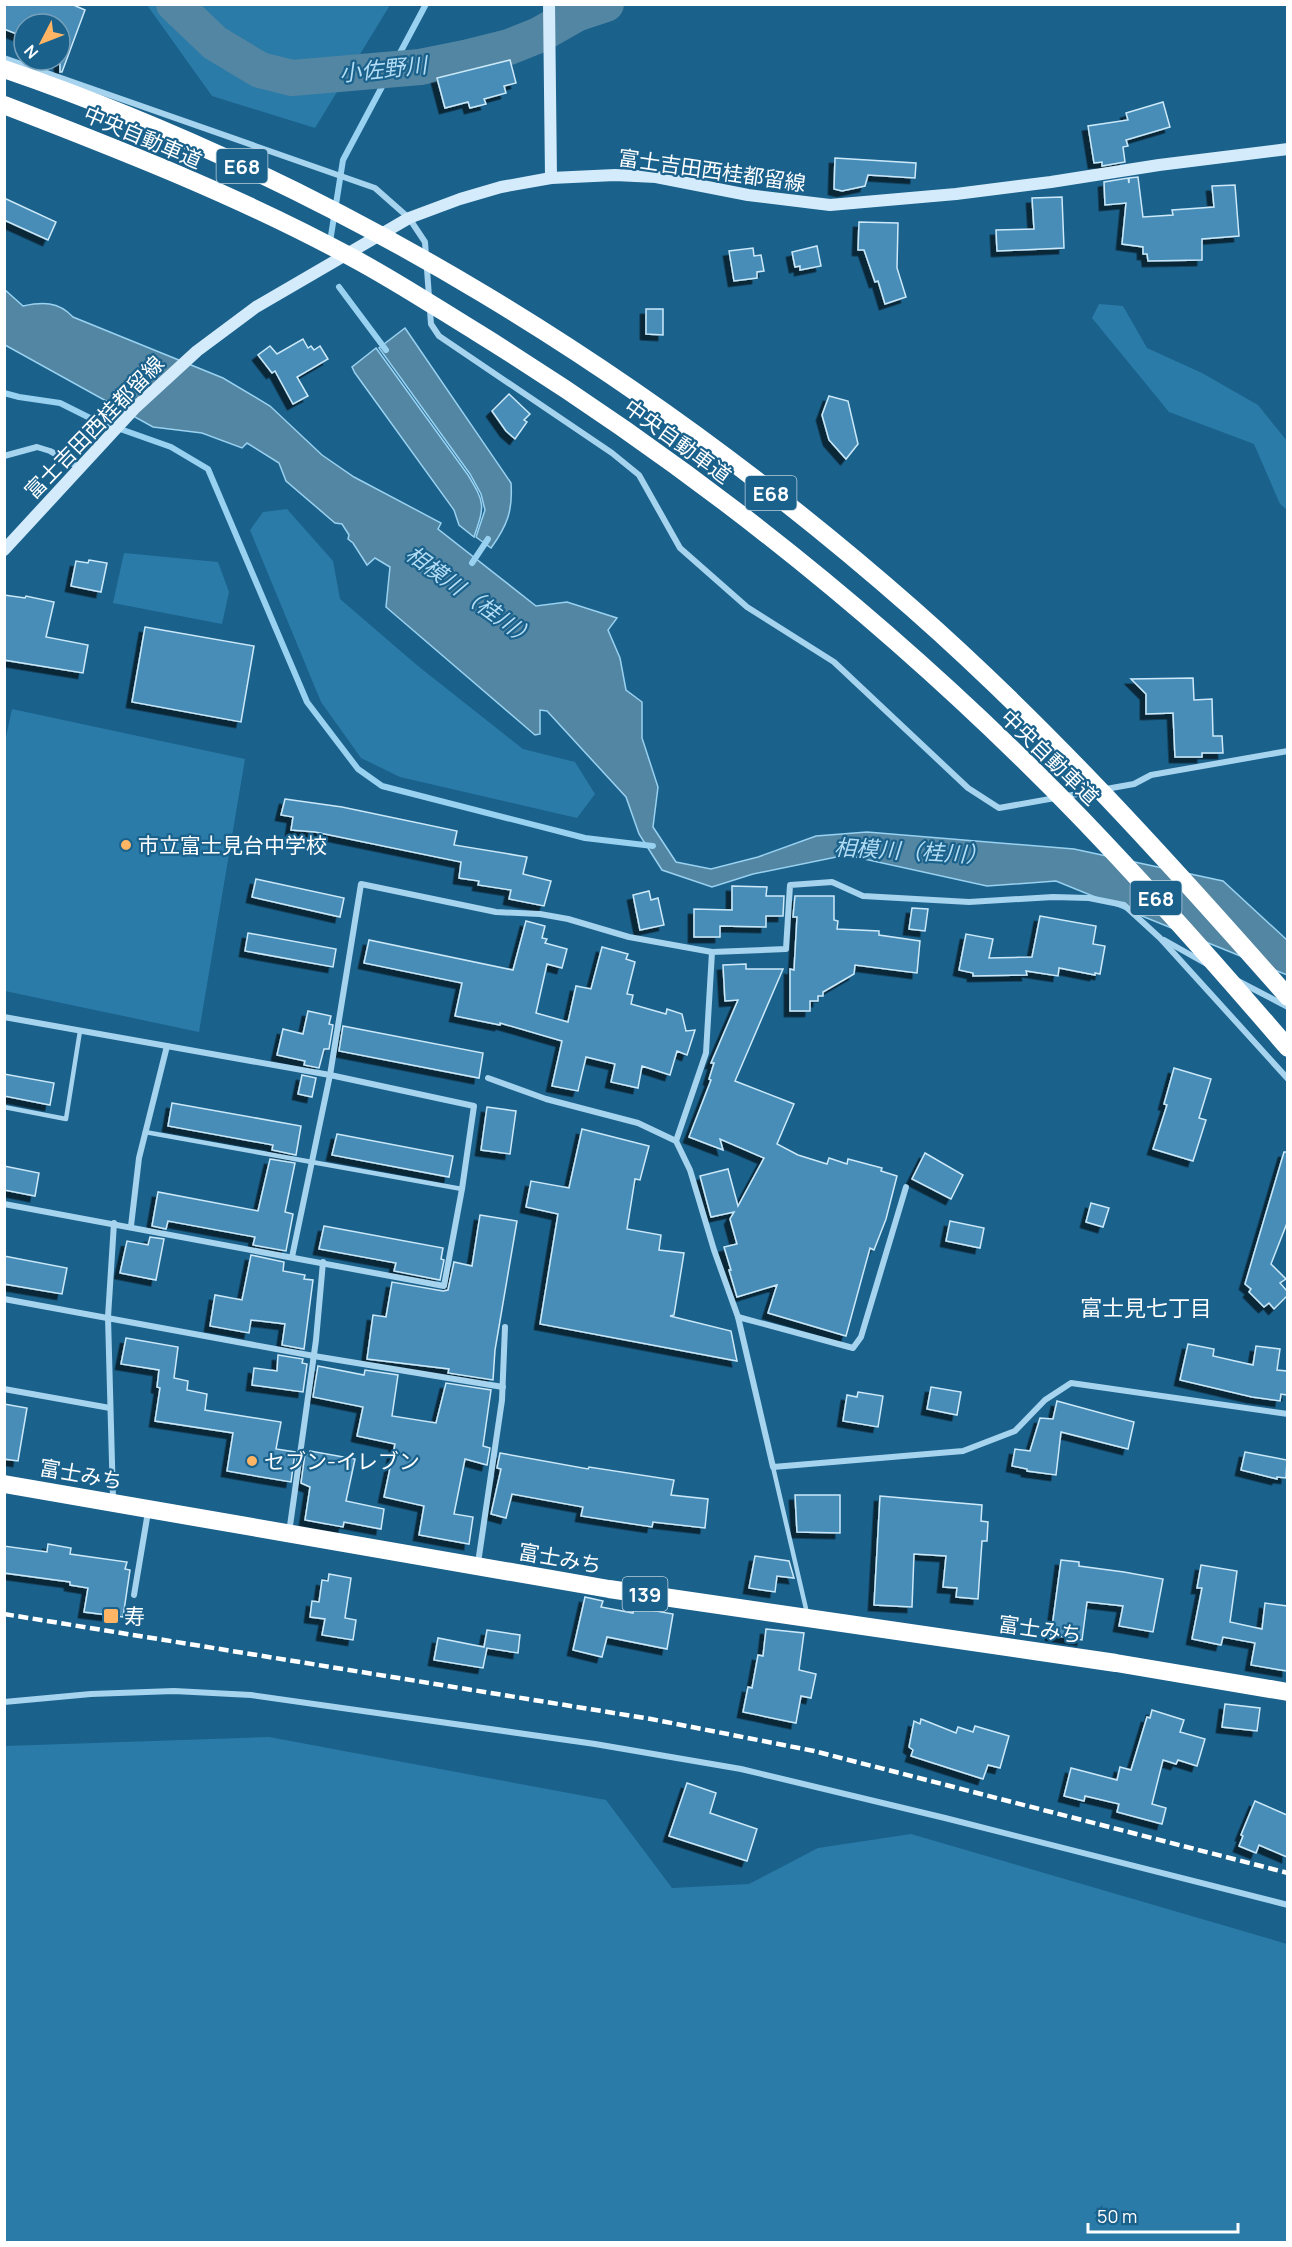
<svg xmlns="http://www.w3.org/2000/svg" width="1292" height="2247" font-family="Manrope,'Noto Sans JP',sans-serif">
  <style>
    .green { fill: #2a7ba8 }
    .water { fill: #5386a3; stroke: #99d1f0; stroke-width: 1.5 }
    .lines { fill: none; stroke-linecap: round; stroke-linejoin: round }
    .stream { stroke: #99d1f0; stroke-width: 6 }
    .river { stroke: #5386a3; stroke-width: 36 }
    .building { fill: #478db7; stroke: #cce9fa; stroke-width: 1.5; filter: url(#shadow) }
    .lane { stroke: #a6d3ee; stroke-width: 4.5 }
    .street { stroke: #a6d3ee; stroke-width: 6 }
    .secondary { stroke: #d3ebfa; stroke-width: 12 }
    .highway { stroke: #fff; stroke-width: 18 }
    .rail { stroke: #fff; stroke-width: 4.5; stroke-dasharray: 10 4.5; stroke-linecap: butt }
    .poi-dot { fill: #ffb563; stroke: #1a618c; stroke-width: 2 }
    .labels { text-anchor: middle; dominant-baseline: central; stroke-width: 4.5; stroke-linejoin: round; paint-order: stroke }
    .shield { fill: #1a618c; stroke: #bad0dc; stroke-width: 1.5 }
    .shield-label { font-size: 20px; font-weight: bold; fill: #fff }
    .street-label { font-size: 21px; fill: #fff; stroke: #1a618c }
    .poi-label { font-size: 21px; fill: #fff; stroke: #1a618c; text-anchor: start }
    .water-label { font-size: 22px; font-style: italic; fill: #b2ddf5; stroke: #1a618c }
    .neighbourhood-label { font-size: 22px; fill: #fff; stroke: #1a618c }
  </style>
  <defs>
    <filter id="shadow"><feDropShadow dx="-5.5" dy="5.5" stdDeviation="0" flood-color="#0009"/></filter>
  </defs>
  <rect width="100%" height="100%" fill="#1a618c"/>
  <!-- green -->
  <g class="green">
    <polygon points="147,5 390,5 315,128 212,96"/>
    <polygon points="1099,304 1123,306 1147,348 1202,373 1258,405 1287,441 1287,510 1280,504 1254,444 1169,412 1092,318"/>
    <polygon points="287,509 333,561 340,599 418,666 523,749 575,762 595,794 577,818 400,777 361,758 321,702 250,530 263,512"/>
    <polygon points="124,553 218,562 229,592 222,624 113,603"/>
    <polygon points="12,709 245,759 199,1032 5,991 4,746"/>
    <polygon points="269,1737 606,1800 672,1888 749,1884 818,1848 911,1834 1287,1944 1287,2242 5,2242 5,1746"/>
  </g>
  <!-- water -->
  <g class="water">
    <path d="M4,289L23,306C42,302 58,301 73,317L223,378L270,406L322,455L354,477L441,523L438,529L536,606L567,602L617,618L608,630L620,658L626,690L642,702V738L658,787L653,827L676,862L711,869L758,857L816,836L867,832L1074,849L1223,881L1287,940V975L1056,881L987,886L846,855L753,874L712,887L662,870L639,834L626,797L547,711L540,710V734L535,735L386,607L390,567L375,558L367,565L353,543L348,539L349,535L342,524L335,523L286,481L279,463L247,443L242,448L202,433L153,427L5,345Z"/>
    <path d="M405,328L511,483C513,511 507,526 491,548L476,537L485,510L481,494L470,474L379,348Z"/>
    <path d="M376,348L468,475C485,503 485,505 474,537L459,525L454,510L355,373L352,367Z"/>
  </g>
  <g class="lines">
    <!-- stream -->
    <g class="stream">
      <polyline points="330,242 343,160 426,4"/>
      <polyline points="339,287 386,350"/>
      <polyline points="4,393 19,397 60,403 92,419 171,447 208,469 307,702 358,769 382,786 585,838 653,846"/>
      <polyline points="472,563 488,539"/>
    </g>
    <!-- river -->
    <polyline class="river" points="174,4 215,43 260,70 292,78 420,67 465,58 509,47 539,35 576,14 606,4"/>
  </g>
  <!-- building -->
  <g class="building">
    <polygon points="4,4 71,4 85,10 62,72 60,72 60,24 24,24 24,37 4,29"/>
    <polygon points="510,60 516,83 504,86 506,93 484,99 486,104 470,108 468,102 445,108 437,78"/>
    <polygon points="1163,102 1170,127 1126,140 1128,146 1123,147 1125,162 1102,166 1102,162 1094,163 1088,126 1128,120 1126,113"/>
    <polygon points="835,158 916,163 915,178 868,175 865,186 842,191 834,189"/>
    <polygon points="1138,177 1143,217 1173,215 1172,210 1214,207 1212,186 1235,185 1239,236 1202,239 1202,260 1148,261 1147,254 1143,254 1143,247 1122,244 1126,203 1105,205 1104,182 1128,178 1129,183 1129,178"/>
    <polygon points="1062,197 1064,248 997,251 996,230 1034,229 1032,198"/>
    <polygon points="4,198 56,222 48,240 4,220"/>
    <polygon points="859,222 898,223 897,268 906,297 885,304 878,281 875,282 864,250 858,250"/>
    <polygon points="817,246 821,266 800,270 800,266 795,267 792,252"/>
    <polygon points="753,248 754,256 761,255 764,271 757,272 757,278 734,281 729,251"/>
    <polygon points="646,309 663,309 663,335 646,334"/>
    <polygon points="303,339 308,348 311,346 314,350 320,346 328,359 297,377 308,396 293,404 275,371 272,373 258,355 270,346 277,354"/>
    <polygon points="509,394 530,414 524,420 527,422 515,439 506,431 492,411"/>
    <polygon points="829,396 848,401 858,444 846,459 829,440 822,415"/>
    <polygon points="89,560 107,563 101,592 71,586 76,561 88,563"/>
    <polygon points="4,595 25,598 26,596 54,602 46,637 88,645 83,673 4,660"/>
    <polygon points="145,627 254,646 241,722 132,702"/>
    <polygon points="1193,678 1194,700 1212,699 1213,736 1222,736 1223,753 1202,753 1202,757 1175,757 1173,713 1146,714 1146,694 1131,679"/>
    <polygon points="285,799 342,807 457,831 454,845 527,857 523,874 551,881 544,906 509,899 511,890 478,885 479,881 459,878 461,862 315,832 291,830 293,817 281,815"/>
    <polygon points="256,879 344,898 340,917 252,897"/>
    <polygon points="732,886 767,887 766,896 784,896 783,916 766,916 766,927 720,926 720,937 694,937 694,909 732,910"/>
    <polygon points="649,891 651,900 658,898 664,925 640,930 633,895"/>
    <polygon points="795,896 834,896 834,920 838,921 837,929 879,931 879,935 920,941 917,973 855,965 854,974 823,992 823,996 818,996 818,1001 810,1001 810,1011 790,1011 790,969 794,970 797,917 793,917"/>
    <polygon points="912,908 928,909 925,931 909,929"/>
    <polygon points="1040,916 1096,926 1093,944 1105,946 1100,974 1095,973 1095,975 1059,968 1058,976 1026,971 1027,975 973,976 973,973 959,970 966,934 993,939 989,958 1032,957"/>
    <polygon points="526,921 545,926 542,938 547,939 545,943 567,949 562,968 547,964 536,1013 568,1022 576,986 591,989 602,947 628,954 626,959 635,962 627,994 633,995 631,1004 666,1014 667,1009 682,1014 686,1031 695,1030 687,1055 677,1051 670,1075 642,1066 638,1088 611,1082 615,1064 586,1057 578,1091 552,1086 562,1041 500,1023 500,1025 455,1016 462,983 364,963 369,940 513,970"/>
    <polygon points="248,933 336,949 333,967 245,951"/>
    <polygon points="746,964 746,969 783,969 735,1081 794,1104 777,1144 798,1155 827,1164 829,1158 847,1164 848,1159 882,1168 881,1171 897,1176 886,1219 874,1250 870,1248 846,1336 768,1313 777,1285 737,1297 729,1270 731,1270 724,1247 737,1244 730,1219 734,1212 711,1217 700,1176 728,1169 738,1206 764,1158 720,1139 723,1150 689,1137 711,1080 709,1079 714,1063 711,1063 738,1000 725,1001 723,965"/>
    <polygon points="308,1011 331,1016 329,1024 333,1025 329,1049 324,1049 319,1068 304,1065 305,1061 277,1055 283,1029 303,1034"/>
    <polygon points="343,1026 483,1053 479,1078 339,1051"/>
    <polygon points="1174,1068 1211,1079 1199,1118 1206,1120 1193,1161 1153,1149 1167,1105 1164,1104"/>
    <polygon points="4,1074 54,1083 50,1105 4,1096"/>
    <polygon points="302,1075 316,1078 312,1097 298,1094"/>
    <polygon points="172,1103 301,1126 296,1155 272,1150 273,1145 168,1126"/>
    <polygon points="487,1107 516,1111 510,1154 481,1150"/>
    <polygon points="582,1129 649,1146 640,1180 635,1179 627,1229 661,1235 659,1250 684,1253 674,1315 670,1316 731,1331 737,1361 540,1324 558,1214 526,1207 531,1181 569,1188"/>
    <polygon points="337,1134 453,1156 449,1177 332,1155"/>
    <polygon points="1284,1152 1287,1152 1287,1223 1271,1264 1286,1279 1280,1283 1287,1291 1287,1296 1274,1309 1269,1303 1264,1307 1249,1292 1251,1289 1245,1284"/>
    <polygon points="925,1153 963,1175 951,1199 912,1179"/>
    <polygon points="270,1159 295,1163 285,1212 293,1214 286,1251 253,1245 255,1237 168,1221 166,1229 152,1226 158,1192 258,1211"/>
    <polygon points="4,1166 39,1173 35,1196 4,1190"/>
    <polygon points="1091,1203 1109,1208 1103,1227 1086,1222"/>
    <polygon points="480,1215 517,1221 495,1350 493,1380 448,1373 449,1369 367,1359 373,1315 386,1317 392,1282 443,1291 448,1290 454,1262 472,1266"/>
    <polygon points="950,1221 984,1228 980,1248 946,1241"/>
    <polygon points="324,1226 443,1248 441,1259 444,1260 440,1280 394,1271 396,1263 319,1249"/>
    <polygon points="150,1237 164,1239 156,1280 120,1273 127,1241 148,1245"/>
    <polygon points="251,1255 284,1262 283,1271 305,1275 304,1279 313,1280 304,1349 282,1345 285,1324 251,1320 249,1333 210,1326 215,1295 242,1300"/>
    <polygon points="4,1256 67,1268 62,1294 4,1284"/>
    <polygon points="126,1338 178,1347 174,1378 188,1381 187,1390 207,1394 205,1410 281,1422 276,1449 295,1452 291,1482 227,1471 233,1433 155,1421 160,1388 157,1387 159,1370 121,1364"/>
    <polygon points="1188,1344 1214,1349 1213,1356 1253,1365 1256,1346 1280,1349 1277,1370 1287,1371 1287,1395 1281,1394 1280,1401 1252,1397 1180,1380"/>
    <polygon points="278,1355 303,1359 302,1363 307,1364 303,1392 252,1385 254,1368 277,1371"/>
    <polygon points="318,1366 364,1375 365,1370 398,1375 392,1416 436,1423 446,1383 491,1390 483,1446 490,1448 487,1465 465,1459 454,1514 473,1517 469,1544 419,1535 424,1506 384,1497 395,1444 357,1436 363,1407 313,1397"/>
    <polygon points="931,1387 961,1392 957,1415 927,1409"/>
    <polygon points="858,1392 883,1396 878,1427 843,1421 847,1395 857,1397"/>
    <polygon points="1057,1401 1134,1422 1128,1449 1061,1432 1056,1475 1027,1471 1027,1469 1012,1466 1015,1449 1030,1451 1040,1418 1053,1419"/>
    <polygon points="4,1404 27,1408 18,1461 4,1459"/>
    <polygon points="310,1451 355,1459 346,1501 384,1509 381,1529 344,1522 343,1527 305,1520 310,1487 301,1483 305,1454 309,1455"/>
    <polygon points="1245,1452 1287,1460 1286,1478 1277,1477 1277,1479 1241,1470"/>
    <polygon points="500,1453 588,1469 589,1467 674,1480 671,1495 708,1499 705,1528 653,1522 652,1527 581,1516 583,1507 512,1494 506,1518 491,1514 501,1469 497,1468"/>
    <polygon points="795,1495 840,1495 840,1533 797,1532"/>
    <polygon points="880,1496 982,1505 981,1521 988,1522 987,1541 982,1541 978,1599 956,1597 957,1588 943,1587 946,1556 914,1554 912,1607 874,1605"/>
    <polygon points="48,1544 71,1548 70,1554 127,1562 125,1569 130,1570 123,1617 84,1612 88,1588 70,1585 70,1582 4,1573 4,1546 47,1552"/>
    <polygon points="755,1556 789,1561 794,1578 777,1576 775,1592 749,1588"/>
    <polygon points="1061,1560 1079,1562 1079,1566 1124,1572 1163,1579 1153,1632 1119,1626 1123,1606 1087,1602 1082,1640 1051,1635"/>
    <polygon points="1201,1565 1237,1571 1230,1622 1262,1629 1265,1603 1287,1606 1287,1671 1251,1665 1255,1643 1223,1637 1221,1645 1192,1639 1202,1588 1197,1588"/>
    <polygon points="329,1574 351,1578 345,1618 356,1620 353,1640 322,1635 325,1619 310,1617 312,1601 319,1602 322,1580 328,1581"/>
    <polygon points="585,1597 603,1601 601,1607 633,1613 634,1607 673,1614 667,1649 607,1637 602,1657 573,1650"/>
    <polygon points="766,1629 804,1633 799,1670 816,1674 811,1698 801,1696 796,1723 743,1712 748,1687 752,1688 758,1655 763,1656"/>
    <polygon points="487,1630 520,1635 518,1653 487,1648 483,1668 434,1660 438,1638 484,1647"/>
    <polygon points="1225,1704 1260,1708 1257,1731 1222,1727"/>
    <polygon points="1152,1710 1184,1720 1180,1732 1205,1739 1197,1766 1178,1760 1176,1764 1163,1760 1152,1804 1166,1808 1162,1824 1117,1812 1119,1804 1085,1796 1084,1801 1064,1796 1071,1768 1117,1780 1120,1767 1131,1770 1147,1717 1150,1718"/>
    <polygon points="921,1719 956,1733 958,1727 973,1732 975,1726 1009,1736 1000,1768 988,1765 983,1779 911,1756 913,1750 909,1747 914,1721 920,1724"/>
    <polygon points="687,1783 716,1793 710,1813 757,1829 747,1861 669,1836"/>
    <polygon points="1255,1801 1287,1815 1287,1857 1259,1845 1256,1853 1239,1846 1243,1836 1241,1835"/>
  </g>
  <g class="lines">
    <!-- lane -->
    <g class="lane">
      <polyline points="4,1107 66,1119 80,1031"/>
      <polyline points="145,1132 462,1189"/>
      <polyline points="773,1467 807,1613"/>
    </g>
    <!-- street -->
    <g class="street">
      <polyline points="4,58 375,188 409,218 425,242 431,324 439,336 612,453 639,475 680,548 747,607 834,662 968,788 999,808 1134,784 1151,775 1288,751"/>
      <polyline points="4,456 37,447 50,451 79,467"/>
      <polyline points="1164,940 1205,963"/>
      <polyline points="1238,981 1288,1007"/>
      <polyline points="4,1017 330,1075 474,1106 462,1189 444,1286 4,1204"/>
      <polyline points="488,1078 546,1099 638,1123 676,1141 690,1170 714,1250 738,1317 773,1467 963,1451 1015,1431 1045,1400 1071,1383 1288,1414"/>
      <polyline points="676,1141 706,1053 712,952 786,949 790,885 832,882 863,896 969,902 1053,897 1089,898 1124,905 1160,938 1288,1079"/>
      <polyline points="131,1226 139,1158 167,1046"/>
      <polyline points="292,1257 330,1075 361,884 496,912 540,914 568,919 629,937 712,952"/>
      <polyline points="4,1299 314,1356 503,1387"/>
      <polyline points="738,1317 853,1348 861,1337 906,1187"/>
      <polyline points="4,1389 110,1408"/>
      <polyline points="113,1499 108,1317 114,1223"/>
      <polyline points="289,1533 316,1340 323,1262"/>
      <polyline points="478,1563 502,1400 505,1327"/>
      <polyline points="134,1595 148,1512"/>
      <polyline points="4,1702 91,1694 174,1691 251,1695 595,1744 741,1769 945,1818 1288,1905"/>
    </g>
    <!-- secondary -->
    <g class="secondary">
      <polyline points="549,4 551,178"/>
      <polyline points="4,550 136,407 197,351 256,307 409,218 460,199 501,187 551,178 615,175 656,177 748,195 830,205 956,194 1051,182 1159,165 1288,149"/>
    </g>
    <!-- highway -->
    <g class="highway">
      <path d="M4,69C339,184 648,376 913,609C1048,728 1169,862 1288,997"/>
      <path d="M4,105C123,151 241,197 353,258C396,281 437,308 478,333C698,469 902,633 1082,819C1153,893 1221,970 1288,1048"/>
      <polyline points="4,1484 609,1589 1116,1663 1288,1692"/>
    </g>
    <!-- rail -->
    <polyline class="rail" points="4,1614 651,1719 814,1751 1288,1873"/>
  </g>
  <!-- markers -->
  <g class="poi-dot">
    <circle cx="126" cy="845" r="6"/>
    <circle cx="252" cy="1461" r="6"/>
    <rect x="103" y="1608" width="16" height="16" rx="3"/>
  </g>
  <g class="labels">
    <!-- shield labels -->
    <g class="shield">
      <rect x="216.5" y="149" width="51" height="34" rx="4.5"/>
      <rect x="745.5" y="476" width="51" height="34" rx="4.5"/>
      <rect x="1130.5" y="881" width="51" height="34" rx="4.5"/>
      <rect x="622.5" y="1577" width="45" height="34" rx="4.5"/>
    </g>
    <g class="shield-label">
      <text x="242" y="166">E68</text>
      <text x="771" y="493">E68</text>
      <text x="1156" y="898">E68</text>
      <text x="645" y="1594">139</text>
    </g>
    <!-- street labels -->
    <g class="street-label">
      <text transform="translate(143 137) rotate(23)">中央自動車道</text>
      <text transform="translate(712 170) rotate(8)">富士吉田西桂都留線</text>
      <text transform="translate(94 427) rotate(-46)">富士吉田西桂都留線</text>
      <text transform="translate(678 441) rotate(36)">中央自動車道</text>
      <text transform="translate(1050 757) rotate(44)">中央自動車道</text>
      <text transform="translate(81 1474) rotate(10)">富士みち</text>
      <text transform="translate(560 1558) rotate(10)">富士みち</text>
      <text transform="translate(1040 1629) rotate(8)">富士みち</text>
    </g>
    <!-- poi labels -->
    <g class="poi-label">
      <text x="138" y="845">市立富士見台中学校</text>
      <text x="264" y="1461">セブン-イレブン</text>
      <text x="124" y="1616">寿</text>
    </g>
    <!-- water labels -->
    <g class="water-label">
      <text transform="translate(383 69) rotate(-6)">小佐野川</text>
      <text transform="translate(471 596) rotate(36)">相模川（桂川）</text>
      <text transform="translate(911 851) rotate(3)">相模川（桂川）</text>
    </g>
    <!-- neighbourhood labels -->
    <g class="neighbourhood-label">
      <text x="1146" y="1308">富士見七丁目</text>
    </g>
  </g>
  <!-- border -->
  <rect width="1292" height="2247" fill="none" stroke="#ffffff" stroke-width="12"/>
  <!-- north arrow -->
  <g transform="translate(42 42) rotate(228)"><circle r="28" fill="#1a618c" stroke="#76a0ba" stroke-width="1.5"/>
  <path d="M0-4.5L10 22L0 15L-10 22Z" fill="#ffb563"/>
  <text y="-9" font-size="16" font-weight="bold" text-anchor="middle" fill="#ffffff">N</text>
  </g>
  <!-- scale -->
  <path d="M1088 2223v9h150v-9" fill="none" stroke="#ffffff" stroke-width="3"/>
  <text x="1097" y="2223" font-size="18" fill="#ffffff" stroke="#1a618c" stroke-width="4.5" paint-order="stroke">50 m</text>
</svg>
